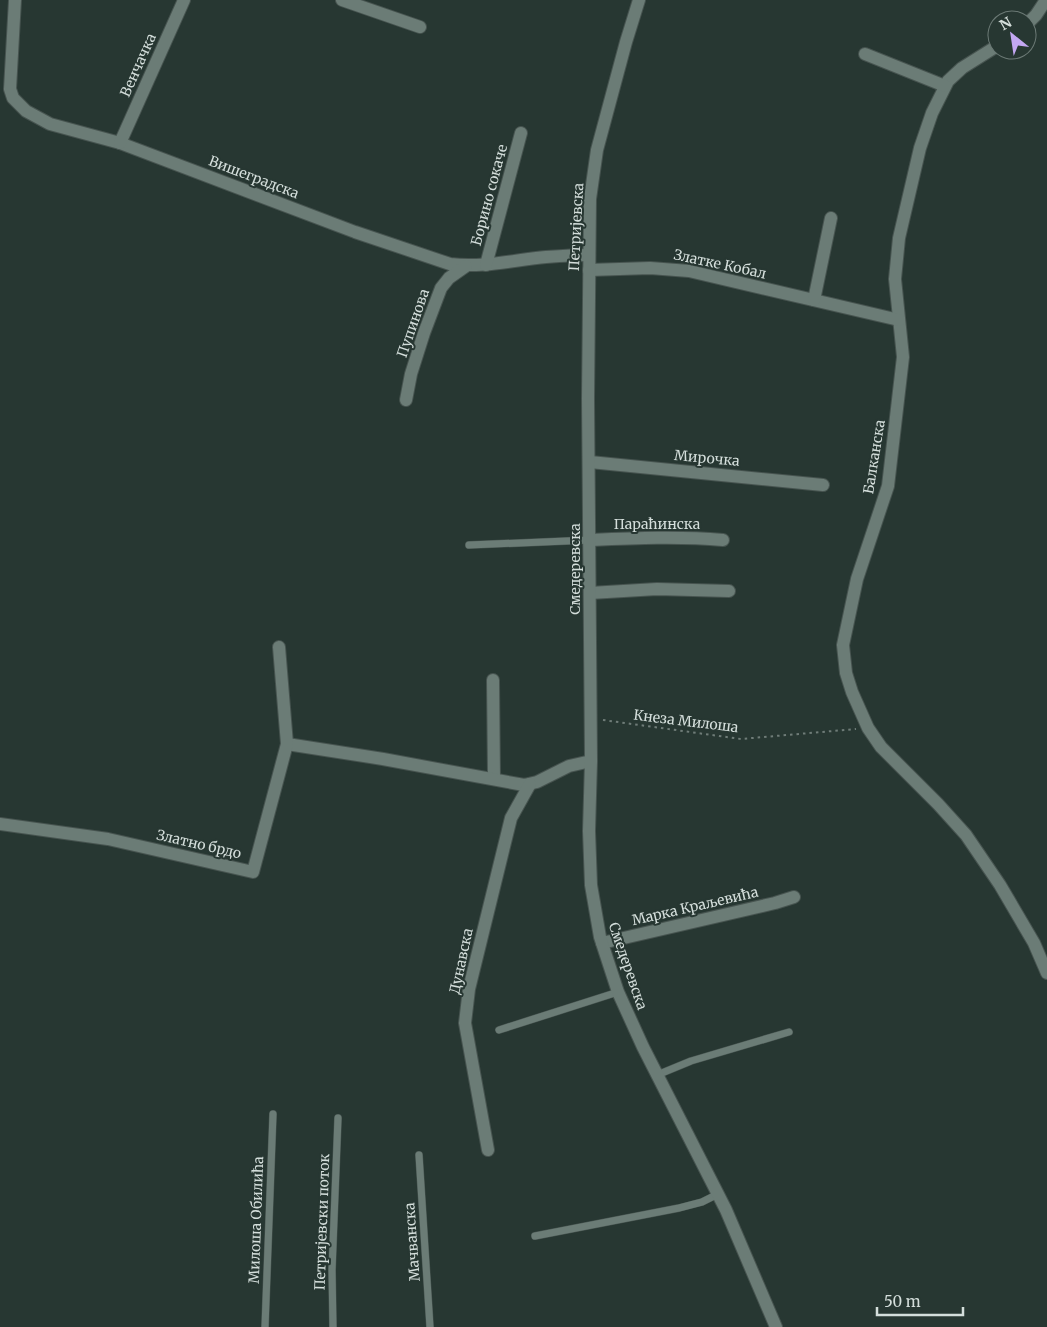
<svg xmlns="http://www.w3.org/2000/svg" width="1047" height="1327" font-family="Merriweather,serif">
  <style>
    .lines { fill: none; stroke-linecap: round; stroke-linejoin: round }
    .lane-casing { stroke: #475450; stroke-width: 8 }
    .street-casing { stroke: #475450; stroke-width: 14 }
    .secondary-casing { stroke: #475450; stroke-width: 14 }
    .path { stroke: #6f7c78; stroke-width: 2; stroke-dasharray: 2.5 4; stroke-linecap: butt }
    .lane { stroke: #6b7c76; stroke-width: 7 }
    .street { stroke: #6b7c76; stroke-width: 12 }
    .secondary { stroke: #6b7c76; stroke-width: 12 }
    .labels { text-anchor: middle; dominant-baseline: central; stroke-width: 4; stroke-linejoin: round; paint-order: stroke }
    .street-label { font-size: 14px; fill: #d4dedb; stroke: #273732 }
  </style>
  <rect width="100%" height="100%" fill="#273732"/>
  <g class="lines">
    <!-- lane casing -->
    <g class="lane-casing">
      <g id="lane">
        <polyline points="469,545 590,540"/>
        <polyline points="499,1030 618,992"/>
        <polyline points="657,1075 691,1061 789,1032"/>
        <polyline points="419,1155 430,1327"/>
        <polyline points="535,1236 679,1208 702,1202 718,1194"/>
        <polyline points="265,1327 273,1114"/>
        <polyline points="333,1327 332,1270 338,1118"/>
      </g>
    </g>
    <!-- street casing -->
    <g class="street-casing">
      <g id="street">
        <path d="M15,0L10,89L13,98L26,111L50,124L120,143L355,232L450,264C483,268 514,260 546,257C560,256 574,255 588,255"/>
        <polyline points="342,0 420,27"/>
        <polyline points="1027,24 1036,15 1046,0"/>
        <polyline points="997,46 962,68 948,81 932,113 920,148 899,238 895,279 903,357 888,486 857,579 843,645 846,673 852,692 868,728 881,747 938,804 966,835 1000,885 1034,943 1047,973"/>
        <polyline points="865,54 945,86"/>
        <polyline points="120,143 184,0"/>
        <polyline points="486,265 521,133"/>
        <polyline points="589,270 650,268 689,271 899,320"/>
        <polyline points="814,300 831,218"/>
        <polyline points="406,400 411,374 424,333 441,288 449,278 466,266"/>
        <polyline points="590,462 823,485"/>
        <path d="M590,540C635,538 679,536 723,540"/>
        <polyline points="590,593 657,589 729,591"/>
        <polyline points="493,680 494,779"/>
        <polyline points="287,744 383,759 524,785 537,782 569,766 591,761"/>
        <polyline points="0,824 108,839 253,872 287,744 279,647"/>
        <polyline points="602,943 775,903 794,897"/>
        <polyline points="488,1150 465,1023 469,989 511,818 530,784"/>
      </g>
    </g>
    <!-- secondary casing -->
    <g class="secondary-casing">
      <polyline id="secondary" points="639,0 626,42 597,150 590,199 588,399 591,761 589,831 591,885 600,937 618,992 643,1047 726,1210 776,1327"/>
    </g>
    <!-- path -->
    <polyline class="path" points="603,720 741,739 856,729"/>
    <!-- lane -->
    <use href="#lane" class="lane"/>
    <!-- street -->
    <use href="#street" class="street"/>
    <!-- secondary -->
    <use href="#secondary" class="secondary"/>
  </g>
  <g class="labels">
    <!-- street labels -->
    <g class="street-label">
      <text transform="translate(138 65) rotate(-66)">Венчачка</text>
      <text transform="translate(254 177) rotate(21)">Вишеградска</text>
      <text transform="translate(489 195) rotate(-75)">Борино сокаче</text>
      <text transform="translate(576 227) rotate(-87)">Петријевска</text>
      <text transform="translate(720 264) rotate(12)">Златке Кобал</text>
      <text transform="translate(413 323) rotate(-71)">Пупинова</text>
      <text transform="translate(874 457) rotate(-81)">Балканска</text>
      <text transform="translate(707 458) rotate(5)">Мирочка</text>
      <text x="657" y="524">Параћинска</text>
      <text transform="translate(575 569) rotate(-90)">Смедеревска</text>
      <text transform="translate(686 721) rotate(7)">Кнеза Милоша</text>
      <text transform="translate(199 844) rotate(13)">Златно брдо</text>
      <text transform="translate(695 906) rotate(-13)">Марка Краљевића</text>
      <text transform="translate(461 961) rotate(-78)">Дунавска</text>
      <text transform="translate(628 966) rotate(71)">Смедеревска</text>
      <text transform="translate(256 1220) rotate(-88)">Милоша Обилића</text>
      <text transform="translate(322 1222) rotate(-88)">Петријевски поток</text>
      <text transform="translate(412 1242) rotate(-94)">Мачванска</text>
    </g>
  </g>
  <!-- north arrow -->
  <g transform="translate(1012 35) rotate(330)"><circle r="24" fill="#273732" stroke="#6c7a76"/>
  <path d="M0-4L9 19L0 12L-9 19Z" fill="#c3a7f2"/>
  <text y="-8" font-size="14" font-weight="bold" text-anchor="middle" fill="#d4dedb">N</text>
  </g>
  <!-- scale -->
  <path d="M877 1307v8h86v-8" fill="none" stroke="#d4dedb" stroke-width="2.5"/>
  <text x="884" y="1307" font-size="15" fill="#d4dedb" stroke="#273732" stroke-width="4" paint-order="stroke">50 m</text>
</svg>
